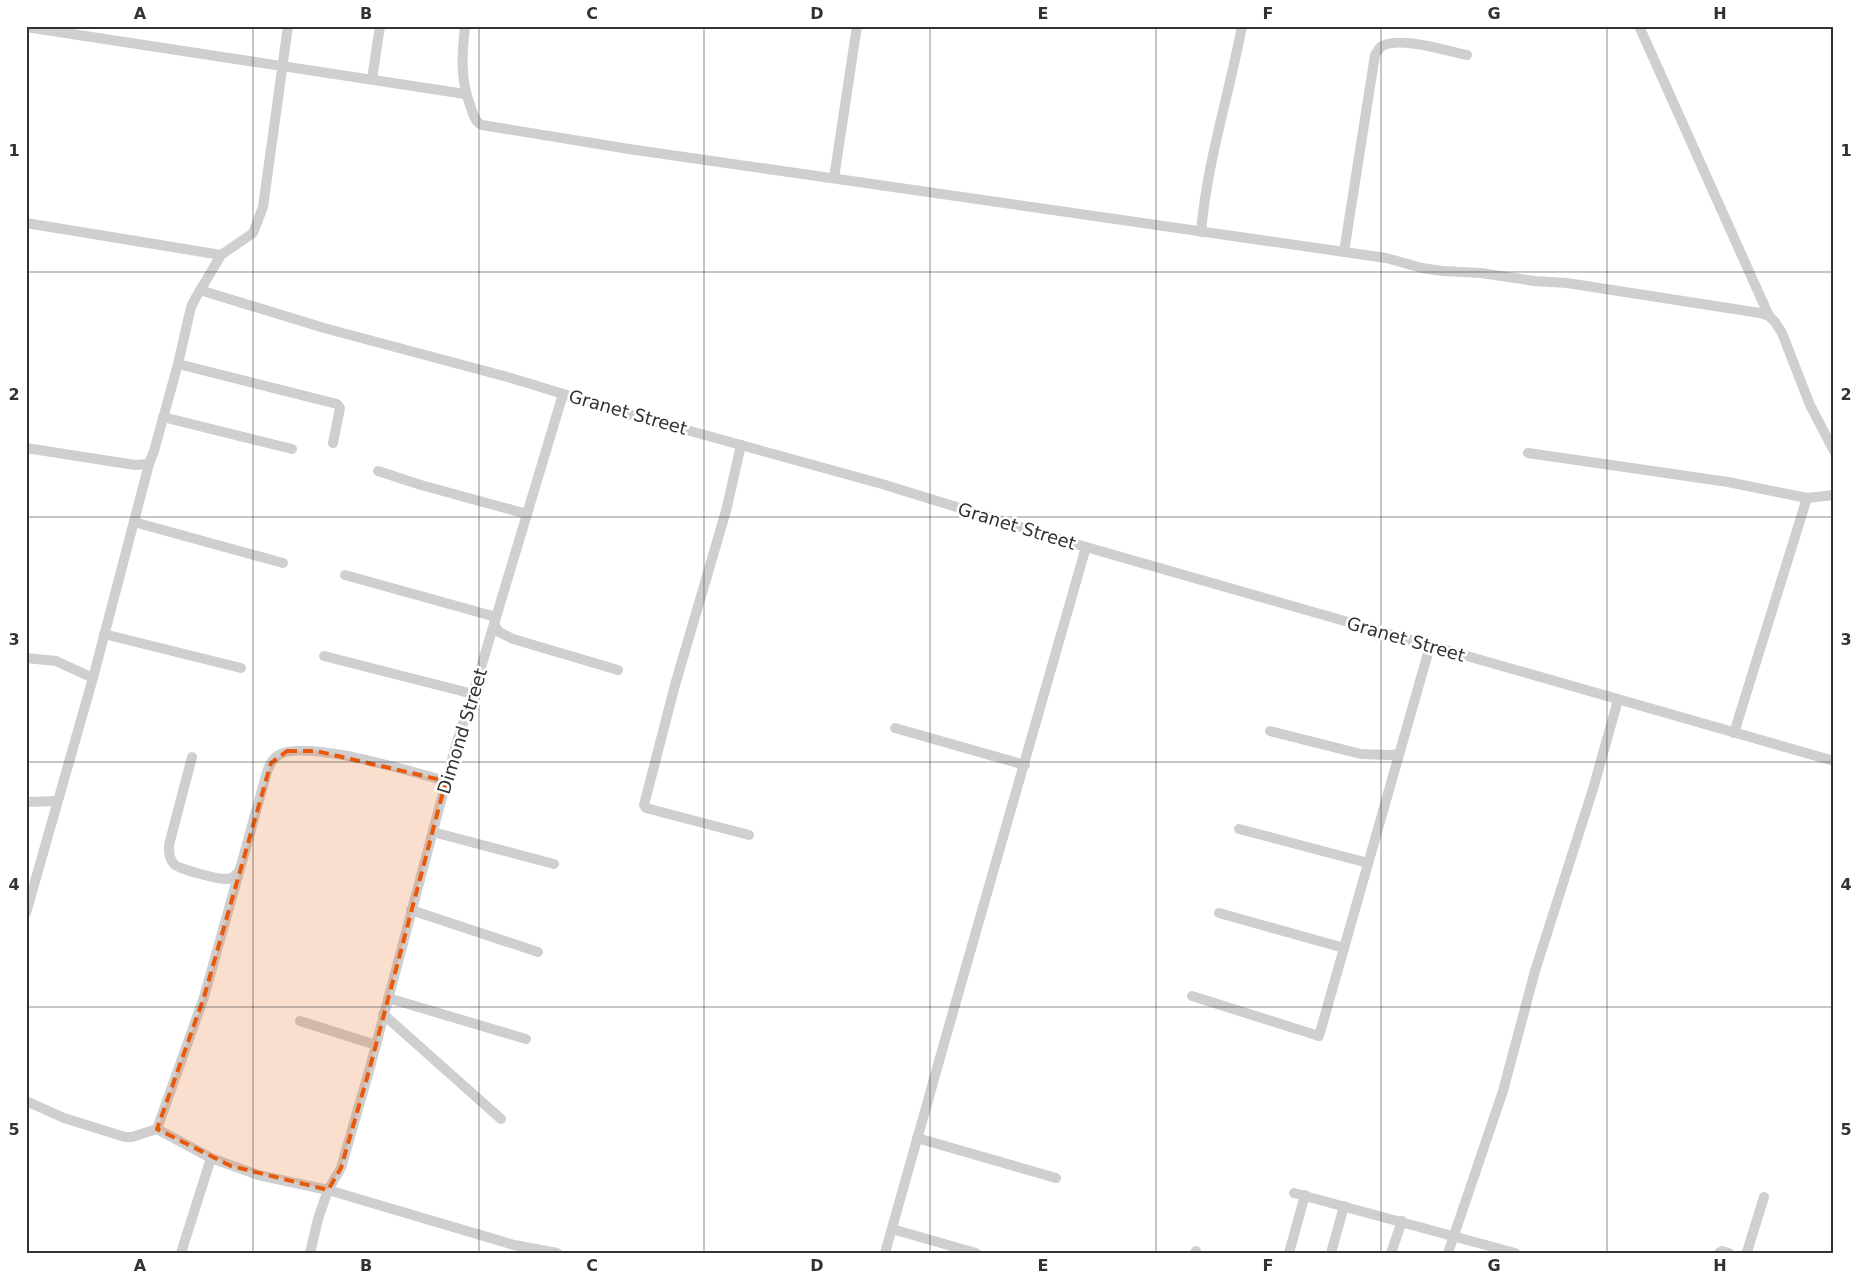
<svg xmlns="http://www.w3.org/2000/svg" width="1860" height="1279" font-family="'DejaVu Sans',sans-serif">
  <style>
    .lines { fill: none; stroke-linecap: round; stroke-linejoin: round }
    .minor { stroke: #cfcfcf; stroke-width: 10 }
    .marked { fill: #e8590c; fill-opacity: 0.2; stroke: #e8590c; stroke-width: 4; stroke-dasharray: 10 6; stroke-linejoin: round }
    .grid { fill: none; stroke: #323232; stroke-width: 1; stroke-opacity: 0.55 }
    .labels { text-anchor: middle; dominant-baseline: central; stroke-width: 5; stroke-linejoin: round; paint-order: stroke }
    .street-label { font-size: 18px; fill: #323232; stroke: #fff }
    .neatline { fill: none; stroke: #323232; stroke-width: 2 }
    .grid-label { font-size: 16px; text-anchor: middle; font-weight: bold; fill: #323232 }
  </style>
  <rect width="100%" height="100%" fill="#fff"/>
  <g class="lines">
    <!-- minor -->
    <g class="minor">
      <path d="M465,26C462,54 460,79 470,105C473,113 474,121 482,125L629,149L1386,258L1422,268L1442,271L1481,273L1534,281L1567,283L1760,313L1769,316L1775,322L1782,333L1810,405L1834,451"/>
      <polyline points="1639,26 1769,316"/>
      <polyline points="26,27 465,94"/>
      <polyline points="372,79 380,26"/>
      <polyline points="834,178 857,26"/>
      <polyline points="26,223 221,255"/>
      <path d="M1201,232C1207,162 1229,95 1242,26"/>
      <path d="M1344,252L1375,55C1377,52 1379,48 1382,46C1401,36 1447,51 1467,55"/>
      <polyline points="200,290 324,328 511,378 632,415 882,484 1086,547 1834,761"/>
      <polyline points="178,364 337,404 340,408 333,443"/>
      <polyline points="163,417 292,449"/>
      <polyline points="741,445 726,511 675,685 644,805 646,808 749,835"/>
      <polyline points="26,448 135,465 149,464"/>
      <polyline points="1528,453 1728,482 1807,498 1834,495"/>
      <polyline points="378,471 421,485 527,514"/>
      <polyline points="134,522 283,563"/>
      <polyline points="345,575 496,617"/>
      <polyline points="494,624 499,632 513,639 618,670"/>
      <polyline points="104,634 241,668"/>
      <polyline points="324,656 473,694"/>
      <polyline points="26,658 56,661 93,678"/>
      <polyline points="895,728 1025,765"/>
      <polyline points="1270,731 1361,754 1389,755 1399,754"/>
      <polyline points="1734,733 1807,498"/>
      <path d="M192,757L169,845C169,853 169,858 174,864C178,869 220,880 228,879C234,878 237,875 240,869L267,772C269,766 272,760 277,756C301,737 415,773 446,781"/>
      <polyline points="26,802 57,801"/>
      <polyline points="1239,829 1368,863"/>
      <polyline points="433,832 554,864"/>
      <polyline points="240,869 204,997 157,1129 211,1158 258,1175 328,1190 514,1245 557,1253"/>
      <polyline points="411,910 538,952"/>
      <polyline points="26,913 93,678 149,464 154,451 178,364 191,307 195,299 221,255 253,233 263,207 288,26"/>
      <polyline points="1219,913 1344,948"/>
      <polyline points="1192,996 1319,1036 1430,646"/>
      <polyline points="388,998 526,1039"/>
      <polyline points="383,1014 501,1119"/>
      <polyline points="300,1021 376,1045"/>
      <polyline points="26,1101 64,1118 125,1137 132,1137 157,1129"/>
      <polyline points="917,1138 1056,1178"/>
      <polyline points="1294,1193 1515,1253"/>
      <polyline points="892,1229 976,1253"/>
      <polyline points="181,1253 211,1158"/>
      <polyline points="310,1253 318,1219 328,1190 341,1168 369,1071 457,741 473,694 563,394"/>
      <path d="M885,1253C950,1017 1021,782 1086,547"/>
      <polyline points="1195,1253 1196,1251"/>
      <polyline points="1289,1253 1305,1195"/>
      <polyline points="1331,1253 1344,1206"/>
      <polyline points="1391,1253 1402,1221"/>
      <polyline points="1448,1253 1503,1091 1535,971 1593,789 1618,700"/>
      <polyline points="1719,1253 1722,1251 1729,1253"/>
      <polyline points="1746,1253 1747,1252 1764,1197"/>
    </g>
  </g>
  <!-- marked area -->
  <path class="marked" d="M287,751H316L446,781L369,1071L341,1168L328,1190L231,1166L157,1129L204,997L271,763Z"/>
  <!-- grid -->
  <path class="grid" d="M253,26V1253M479,26V1253M704,26V1253M930,26V1253M1156,26V1253M1381,26V1253M1607,26V1253M26,272H1834M26,517H1834M26,762H1834M26,1007H1834"/>
  <g class="labels">
    <!-- street labels -->
    <g class="street-label">
      <text transform="translate(628 412) rotate(16)">Granet Street</text>
      <text transform="translate(1017 526) rotate(17)">Granet Street</text>
      <text transform="translate(1406 639) rotate(16)">Granet Street</text>
      <text transform="translate(462 731) rotate(-73)">Dimond Street</text>
    </g>
  </g>
  <!-- border -->
  <rect width="1860" height="1279" fill="none" stroke="#ffffff" stroke-width="55"/>
  <rect x="28" y="28" width="1804" height="1224" class="neatline"/>
  <g class="grid-label">
    <text x="140" y="19">A</text>
    <text x="366" y="19">B</text>
    <text x="592" y="19">C</text>
    <text x="817" y="19">D</text>
    <text x="1043" y="19">E</text>
    <text x="1268" y="19">F</text>
    <text x="1494" y="19">G</text>
    <text x="1720" y="19">H</text>
    <text x="14" y="156">1</text>
    <text x="1846" y="156">1</text>
    <text x="14" y="400">2</text>
    <text x="1846" y="400">2</text>
    <text x="14" y="645">3</text>
    <text x="1846" y="645">3</text>
    <text x="14" y="890">4</text>
    <text x="1846" y="890">4</text>
    <text x="14" y="1135">5</text>
    <text x="1846" y="1135">5</text>
    <text x="140" y="1271">A</text>
    <text x="366" y="1271">B</text>
    <text x="592" y="1271">C</text>
    <text x="817" y="1271">D</text>
    <text x="1043" y="1271">E</text>
    <text x="1268" y="1271">F</text>
    <text x="1494" y="1271">G</text>
    <text x="1720" y="1271">H</text>
  </g>
</svg>
